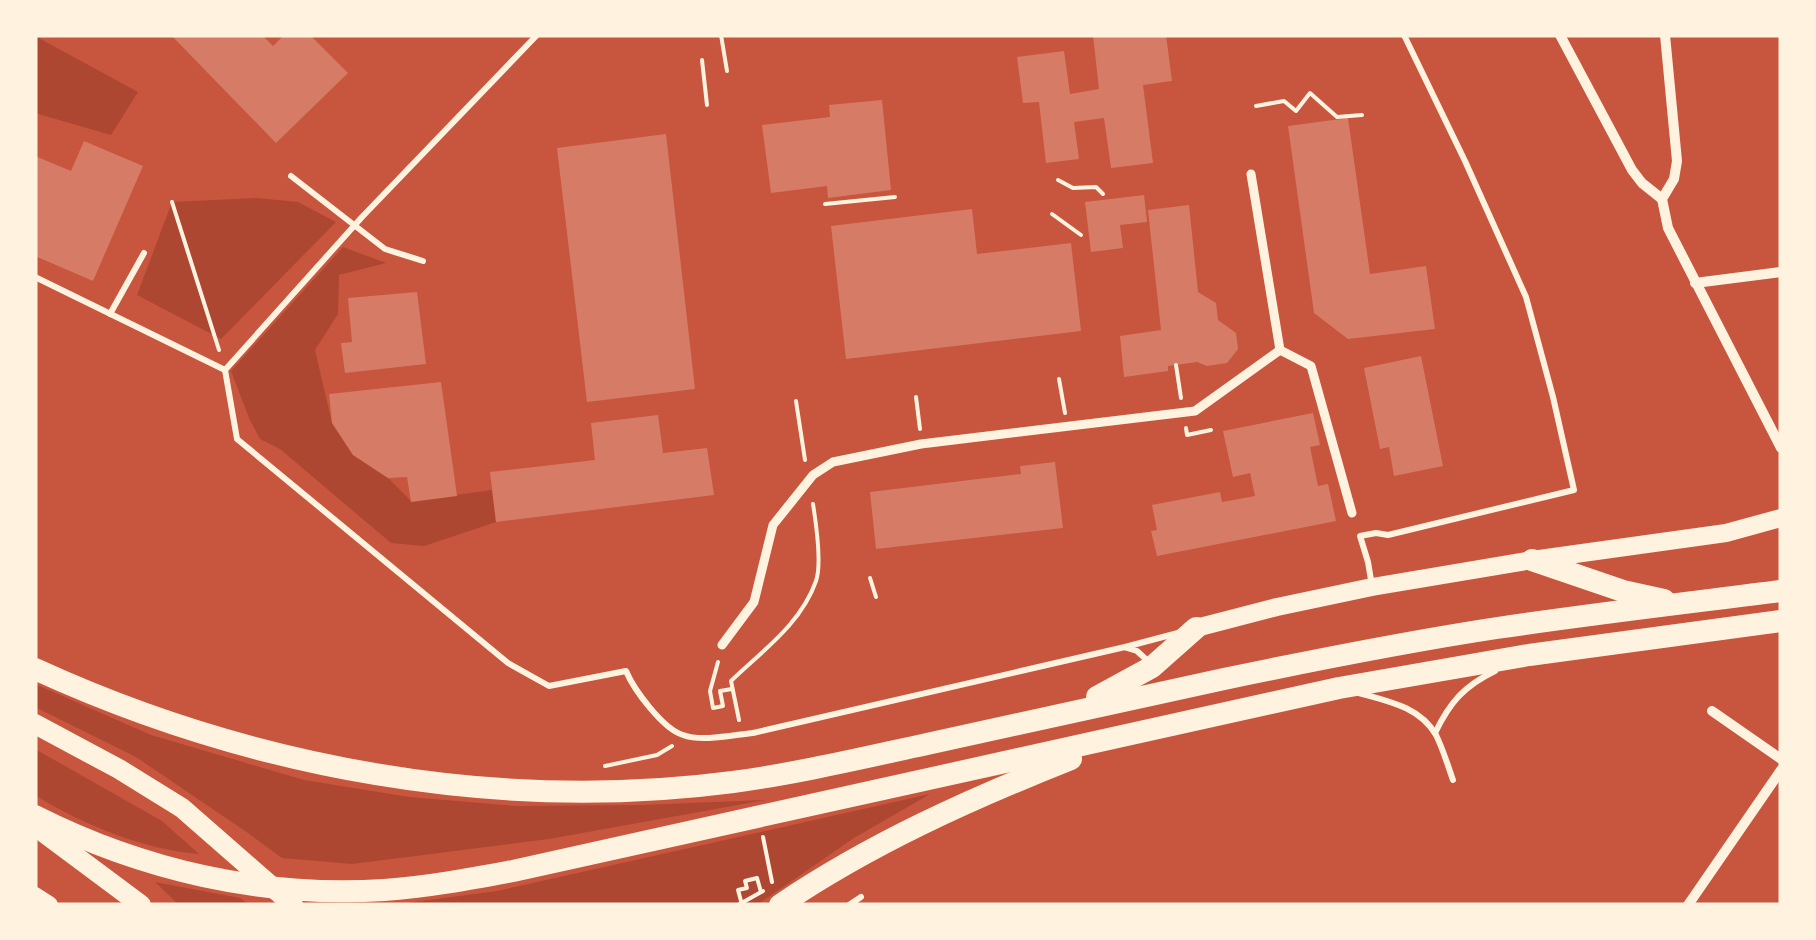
<svg xmlns="http://www.w3.org/2000/svg" width="1816" height="940" font-family="'Public Sans',sans-serif">
  <style>
    .green { fill: #ae4732 }
    .building { fill: #d67c66 }
    .lines { fill: none; stroke-linecap: round; stroke-linejoin: round }
    .path { stroke: #fff3e0; stroke-width: 4 }
    .service { stroke: #fff3e0; stroke-width: 6 }
    .pedestrian { stroke: #fff3e0; stroke-width: 9 }
    .minor { stroke: #fff3e0; stroke-width: 10 }
    .tertiary { stroke: #fff3e0; stroke-width: 18 }
    .primary { stroke: #fff3e0; stroke-width: 20 }
    .trunk { stroke: #fff3e0; stroke-width: 22 }
  </style>
  <rect width="100%" height="100%" fill="#c8553d"/>
  <!-- green -->
  <g class="green">
    <polygon points="35,36 138,92 111,135 35,113"/>
    <polygon points="257,198 298,202 336,222 221,339 137,295 172,202"/>
    <polygon points="343,247 386,263 339,275 338,314 315,350 332,423 353,455 388,478 411,501 492,490 496,522 424,546 391,543 280,449 260,439 249,418 231,371"/>
    <polygon points="35,684 151,735 304,780 409,797 515,806 642,805 766,800 549,839 352,864 282,858 248,833 136,757 35,707"/>
    <path d="M35,749L162,821L199,854C145,850 81,824 35,795Z"/>
    <polygon points="930,794 854,838 757,905 391,905 497,891"/>
    <polygon points="155,882 240,898 249,905 179,905"/>
  </g>
  <!-- building -->
  <g class="building">
    <polygon points="171,35 262,35 273,46 284,35 310,35 348,73 276,143"/>
    <polygon points="1093,35 1166,35 1172,81 1143,85 1153,163 1111,168 1104,118 1074,122 1079,159 1046,163 1039,102 1023,103 1017,57 1064,51 1070,94 1099,89"/>
    <polygon points="882,100 891,190 828,198 827,186 771,193 762,125 830,117 829,105"/>
    <polygon points="1348,118 1370,274 1426,266 1435,329 1348,339 1314,313 1288,126"/>
    <polygon points="666,134 695,389 587,402 557,148"/>
    <polygon points="84,141 143,166 93,281 35,256 35,156 71,171"/>
    <polygon points="1144,195 1147,222 1120,225 1123,248 1091,252 1085,202"/>
    <polygon points="1189,205 1198,292 1216,303 1218,320 1236,333 1238,349 1227,363 1207,366 1197,362 1168,366 1168,371 1124,377 1120,336 1161,330 1148,210"/>
    <polygon points="972,209 977,254 1071,243 1081,331 846,359 831,226"/>
    <polygon points="417,292 426,364 345,373 341,343 352,342 348,298"/>
    <polygon points="1421,356 1443,466 1394,476 1389,447 1380,449 1364,368"/>
    <polygon points="441,382 457,496 411,502 407,477 388,478 353,455 332,423 329,394"/>
    <polygon points="1313,413 1320,445 1310,447 1318,486 1328,484 1336,521 1157,556 1151,531 1157,530 1152,505 1220,492 1222,502 1255,496 1250,473 1233,477 1223,431"/>
    <polygon points="658,415 663,453 707,448 714,495 496,522 490,472 595,460 591,423"/>
    <polygon points="1055,462 1063,528 876,549 870,492 1021,474 1020,466"/>
  </g>
  <g class="lines">
    <!-- path -->
    <g class="path">
      <polyline points="721,35 727,71"/>
      <polyline points="702,60 707,105"/>
      <polyline points="1256,106 1284,101 1296,111 1310,93 1337,117 1362,115"/>
      <polyline points="1058,180 1073,188 1096,187 1103,194"/>
      <polyline points="172,202 219,350"/>
      <polyline points="825,204 895,197"/>
      <polyline points="1052,214 1081,235"/>
      <polyline points="1176,365 1181,398"/>
      <polyline points="1059,379 1065,413"/>
      <polyline points="916,397 920,429"/>
      <polyline points="796,401 805,460"/>
      <polyline points="1186,428 1187,435 1211,430"/>
      <polyline points="870,578 876,597"/>
      <polyline points="718,662 710,691 713,708 723,706 720,691 732,689"/>
      <path d="M739,720L731,681C762,651 801,624 816,581C822,564 816,523 813,504"/>
      <polyline points="605,766 657,755 672,746"/>
      <polyline points="763,837 772,882"/>
      <polyline points="741,901 738,890 747,888 745,881 757,878 761,892"/>
      <polyline points="738,905 763,891"/>
    </g>
    <!-- service -->
    <g class="service">
      <path d="M537,35L362,217L225,370L237,439L508,663L549,686L626,671C634,690 663,729 683,735C702,742 733,735 753,733L1125,647L1178,633"/>
      <polyline points="291,176 385,249 423,261"/>
      <polyline points="35,277 225,370"/>
      <polyline points="110,314 144,253"/>
      <polyline points="1372,586 1368,562 1360,536 1376,533 1388,535 1574,490 1553,397 1526,297 1465,161 1404,35"/>
      <polyline points="1127,648 1137,651 1149,662"/>
      <path d="M1359,693C1388,701 1420,707 1436,735C1443,749 1448,766 1453,780"/>
      <path d="M1435,733C1450,702 1464,686 1495,671"/>
      <polyline points="849,905 861,897"/>
    </g>
    <!-- pedestrian -->
    <g class="pedestrian">
      <polyline points="1251,174 1280,350"/>
      <polyline points="1280,350 1311,366 1352,513"/>
      <polyline points="722,645 754,602 773,525 813,475 833,462 921,444 1195,411 1280,350"/>
    </g>
    <!-- minor -->
    <g class="minor">
      <polyline points="1560,35 1632,170 1642,183 1662,199"/>
      <polyline points="1665,35 1677,161 1674,179 1662,199 1668,228 1781,448"/>
      <polyline points="1695,283 1781,272"/>
      <polyline points="1712,711 1781,759"/>
      <polyline points="1688,905 1781,770"/>
    </g>
    <!-- tertiary -->
    <g class="tertiary">
      <polyline points="1196,628 1277,607 1372,587 1532,560 1726,533 1781,518"/>
      <polyline points="35,896 49,905"/>
    </g>
    <!-- primary -->
    <g class="primary">
      <polyline points="35,724 119,769 182,808 293,905"/>
      <polyline points="35,826 141,905"/>
    </g>
    <!-- trunk -->
    <g class="trunk">
      <polyline points="1532,560 1623,591 1664,600"/>
      <path d="M35,669C251,768 497,813 733,782C799,773 862,758 927,744C1026,722 1125,700 1224,679C1315,660 1405,642 1497,628C1591,614 1686,603 1781,591"/>
      <polyline points="1097,697 1152,667 1196,628"/>
      <path d="M35,816C142,870 263,898 384,890C427,887 470,879 513,871L1339,688L1529,655L1781,621"/>
      <path d="M780,905C870,844 970,799 1071,759"/>
    </g>
  </g>
  <!-- border -->
  <rect width="1816" height="940" fill="none" stroke="#fff3e0" stroke-width="75"/>
</svg>
